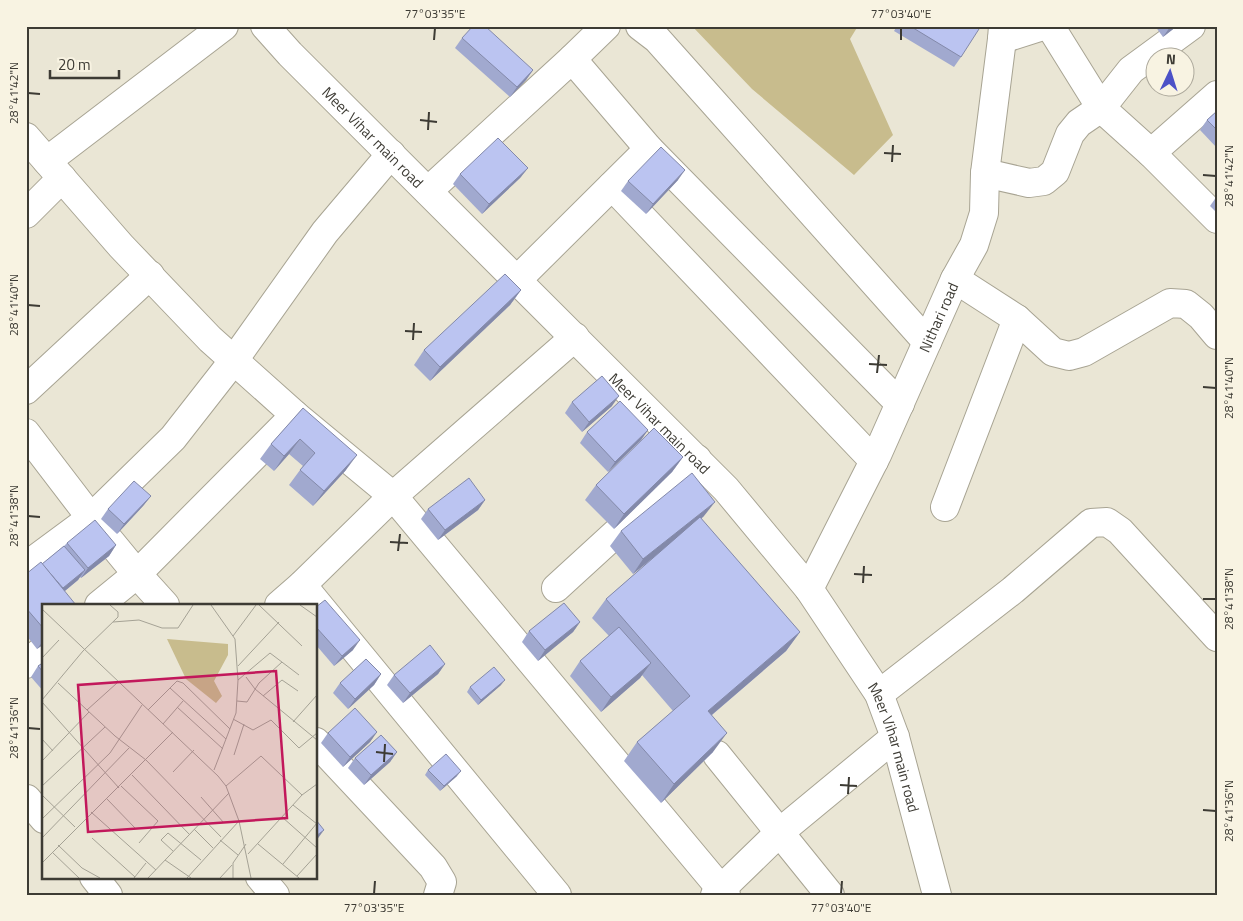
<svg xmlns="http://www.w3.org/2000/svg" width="1243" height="921" font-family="'Titillium Web',sans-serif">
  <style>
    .water { fill: #c8bc8d }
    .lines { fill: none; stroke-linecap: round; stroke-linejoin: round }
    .minor-casing { stroke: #a8a493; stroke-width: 30 }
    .minor { stroke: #fff; stroke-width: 28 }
    .wall { fill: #a1a9cf }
    .shaded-wall { fill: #8389a9 }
    .building { fill: #bbc4f1; stroke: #8389a9 }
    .ticks { fill: none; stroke: #3d3b34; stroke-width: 2 }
    .labels { text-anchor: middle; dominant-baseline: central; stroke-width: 4; stroke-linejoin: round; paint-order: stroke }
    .street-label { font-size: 15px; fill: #3d3b34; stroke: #f8f3e2 }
    .inset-road { fill: none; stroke: #a5a295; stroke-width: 1 }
    .view { fill: #c2185b; fill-opacity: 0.15; stroke: #c2185b; stroke-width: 2.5 }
    .inset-edge { fill: none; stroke: #3d3b34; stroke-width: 2.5 }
    .neatline { fill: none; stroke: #3d3b34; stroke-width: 2 }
    .ticks-label { font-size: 12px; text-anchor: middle; fill: #3d3b34 }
  </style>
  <rect width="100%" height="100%" fill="#eae6d5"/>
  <!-- water -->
  <polygon class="water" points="692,26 858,26 850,39 893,135 854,175 752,89"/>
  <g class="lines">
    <!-- minor casing -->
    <g class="minor-casing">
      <g id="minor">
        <path id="s1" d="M265,26L290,54L726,489L809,589L879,694L895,737L937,895"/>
        <polyline points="640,26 657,39 927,342"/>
        <polyline points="1050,26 1101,108 1151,153 1217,219"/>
        <polyline points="1002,39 1043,26"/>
        <polyline points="572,59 606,26"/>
        <polyline points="26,137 121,246 210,339 295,415 393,496 726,895"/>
        <polyline points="1151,153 1217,95"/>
        <polyline points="47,161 224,26"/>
        <polyline points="985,173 1029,183 1044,181 1055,172 1070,134 1079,123 1101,108 1131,70 1191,26"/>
        <polyline points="612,186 874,461"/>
        <polyline points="428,191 572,59 649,149 900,404"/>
        <polyline points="26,214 62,178"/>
        <polyline points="955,279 1017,319 1053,352 1069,356 1084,352 1170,303 1186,304 1201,316 1217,335"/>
        <polyline points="517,280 649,149"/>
        <polyline points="26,390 150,275"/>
        <polyline points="26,433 91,518 137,574 165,605"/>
        <polyline points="945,507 1017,319"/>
        <polyline points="26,566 91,518 173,438 234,360 325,232 391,154"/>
        <polyline points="302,585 557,895"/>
        <polyline points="556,588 697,459"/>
        <path id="s2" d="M809,589L877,455L955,279L974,245L984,213L985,173L1002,39L1003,26"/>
        <polyline points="99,605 137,574 295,415"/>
        <polyline points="279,605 302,585 393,496 575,337"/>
        <polyline points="26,664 44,649"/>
        <polyline points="879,694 1013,590 1091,523 1107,522 1120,531 1217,637"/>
        <polyline points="316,742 433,867 442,882 438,895"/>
        <polyline points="717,755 830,895"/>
        <polyline points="27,799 44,819"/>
        <polyline points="94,877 108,895"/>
        <polyline points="260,877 275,895"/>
        <polyline points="715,895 780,832 895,737"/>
      </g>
    </g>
    <!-- minor -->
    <use href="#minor" class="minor"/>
  </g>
  <!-- wall -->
  <g class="wall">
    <polygon points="897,26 974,26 961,57 954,67 894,31"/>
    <polygon points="1155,26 1177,26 1163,37"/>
    <polygon points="462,38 533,70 526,80 510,97 455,48"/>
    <polygon points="1217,111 1217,148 1200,130 1207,120"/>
    <polygon points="528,168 520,178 482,214 453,184 460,174"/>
    <polygon points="678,180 646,214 621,191 628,181"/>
    <polygon points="1217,196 1217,213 1210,206"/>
    <polygon points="521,290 510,305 430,381 414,365 424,350"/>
    <polygon points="572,402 612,406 582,432 565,413"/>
    <polygon points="303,408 346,470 313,506 289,485 303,466 289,454 274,471 260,459 271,444"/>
    <polygon points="648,430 641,440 608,472 580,443 587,432"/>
    <polygon points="683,457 672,472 614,529 585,500 596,485"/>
    <polygon points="151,496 143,506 117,534 101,519 108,509"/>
    <polygon points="485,500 478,510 438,540 421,519 428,509"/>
    <polygon points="704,516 701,519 800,632 786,651 712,715 713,752 661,803 624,761 637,742 673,711 642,675 640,678 601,712 570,676 580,661 609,636 592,618 606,599 658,554 633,574 610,546 621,531"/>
    <polygon points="67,543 116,545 109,556 81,578 80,577 78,580 65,591 44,605 44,644 37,649 26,635 26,574 42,564 64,546"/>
    <polygon points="316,607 353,650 334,666 316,645"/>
    <polygon points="580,622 573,632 538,661 522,642 529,631"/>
    <polygon points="44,662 44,692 31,677 38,666"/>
    <polygon points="445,664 438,674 403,703 387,685 394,675"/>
    <polygon points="381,674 374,685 348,709 333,693 340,683"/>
    <polygon points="501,685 478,705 467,692 470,687"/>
    <polygon points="377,732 370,742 343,767 321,743 328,733"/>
    <polygon points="397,752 390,762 364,785 348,768 355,758"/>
    <polygon points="428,770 457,776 440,791 425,775"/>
  </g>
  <!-- shaded-wall -->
  <g class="shaded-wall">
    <polygon points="1171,26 1177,26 1163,37 1170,27"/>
    <polygon points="533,70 526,80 510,97 517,87"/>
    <polygon points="528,168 520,178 482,214 489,204"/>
    <polygon points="685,170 678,180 646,214 653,204"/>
    <polygon points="521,290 510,305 430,381 440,367"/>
    <polygon points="619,396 612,406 582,432 589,422"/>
    <polygon points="648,430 641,440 608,472 615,462"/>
    <polygon points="300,439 289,454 274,471 284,456"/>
    <polygon points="357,455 346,470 313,506 324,491"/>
    <polygon points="683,457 672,472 614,529 624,514"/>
    <polygon points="151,496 143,506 117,534 124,524"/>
    <polygon points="485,500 478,510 438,540 445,530"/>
    <polygon points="715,502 704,516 633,574 643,559"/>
    <polygon points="116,545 109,556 81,578 88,568"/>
    <polygon points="85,570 78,580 55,599 62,589"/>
    <polygon points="580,622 573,632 538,661 545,650"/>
    <polygon points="800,632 786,651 694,730 708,711"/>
    <polygon points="44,640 44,644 37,649"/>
    <polygon points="360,640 353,650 334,666 342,656"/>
    <polygon points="651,663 640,678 601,712 611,697"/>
    <polygon points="445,664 438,674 403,703 410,693"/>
    <polygon points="381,674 374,685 348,709 355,699"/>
    <polygon points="505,680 501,685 478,705 481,700"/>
    <polygon points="377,732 370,742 343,767 350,757"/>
    <polygon points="727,733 713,752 661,803 674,784"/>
    <polygon points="397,752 390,762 364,785 371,775"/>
    <polygon points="461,771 457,776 440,791 444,786"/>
    <polygon points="324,830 316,841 316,836"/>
  </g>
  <!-- building -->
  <g class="building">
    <polygon points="473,26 485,26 533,70 517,87 462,38"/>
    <polygon points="910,26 974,26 979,29 961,57"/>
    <polygon points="1217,111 1217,130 1207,120"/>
    <polygon points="498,138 528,168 489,204 460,174"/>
    <polygon points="661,147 685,170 653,204 628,181"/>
    <polygon points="505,274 521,290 440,367 424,350"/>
    <polygon points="602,376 619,396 589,422 572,402"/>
    <polygon points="620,401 648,430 615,462 587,432"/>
    <polygon points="303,408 357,455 324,491 300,470 315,453 300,439 284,456 271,444"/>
    <polygon points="654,428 683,457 624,514 596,485"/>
    <polygon points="692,473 715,502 643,559 621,531"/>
    <polygon points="469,478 485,500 445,530 428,509"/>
    <polygon points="134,481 151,496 124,524 108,509"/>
    <polygon points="700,517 800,632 708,711 727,733 674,784 637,742 690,696 606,599"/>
    <polygon points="95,520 116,545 88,568 67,543"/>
    <polygon points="64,546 85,570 63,588 42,564"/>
    <polygon points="41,562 76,605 44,605 44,629 26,608 26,574"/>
    <polygon points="325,600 360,640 342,656 316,627 316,607"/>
    <polygon points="564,603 580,622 545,650 529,631"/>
    <polygon points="619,627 651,663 611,697 580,661"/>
    <polygon points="430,645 445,664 410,693 394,675"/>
    <polygon points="366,659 381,674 355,699 340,683"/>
    <polygon points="44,662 44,673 38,666"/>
    <polygon points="494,667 505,680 481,700 470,687"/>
    <polygon points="355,708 377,732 350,757 328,733"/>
    <polygon points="381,735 397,752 371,775 355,758"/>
    <polygon points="446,754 461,771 444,786 428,770"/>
    <polygon points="316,820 324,830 316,836"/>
  </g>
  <!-- ticks -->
  <path class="ticks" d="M434,40L435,28M901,40V28M28,93L40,94M420,120L437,122M428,130L429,112M884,153L901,154M892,162L893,145M1203,175L1216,176M28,305L40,306M405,331L422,332M413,340L414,323M869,364L887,365M877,373L879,355M1203,387L1216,388M28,516L40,517M390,542L408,543M398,551L400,534M854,574L872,575M863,583L864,566M1203,599H1216M28,728L40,729M376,752L393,754M384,762L385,744M840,785L857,786M848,794L849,777M1203,810L1216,811M374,894L375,881M841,894L842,881"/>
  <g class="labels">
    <!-- street labels -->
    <g class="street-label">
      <text stroke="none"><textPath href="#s1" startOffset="155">Meer Vihar main road</textPath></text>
      <text stroke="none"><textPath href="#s2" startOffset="301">Nithari road</textPath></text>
      <text stroke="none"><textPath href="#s1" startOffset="560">Meer Vihar main road</textPath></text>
      <text stroke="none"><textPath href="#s1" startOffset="965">Meer Vihar main road</textPath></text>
    </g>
  </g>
  <!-- overview -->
  <g transform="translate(42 604)">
    <rect width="275" height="275" fill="#eae6d5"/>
    <path d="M125,35L186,40V51L172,77L180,92L174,99L144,75Z" fill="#c8bc8d"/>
    <path class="inset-road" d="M169,1L193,35L196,76L194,109L172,166M217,1L260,42M258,1L275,13M0,5L176,172L184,182L197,217L209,274M71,18L97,16L120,24H136L151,1M191,32L214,1M0,54L17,36M196,62L237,18M204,73L213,85L275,136M196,76L228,49L257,71M16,79L73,132L104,156L179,233M128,84L135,77L141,79L188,125M221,92L240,76L256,87M0,96L41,47L76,13V8L68,1M195,97L205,98L217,79L240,58M0,98L77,184M135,103L181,145M45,106L75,79M106,106L128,84L184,135M191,115L211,126L229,116L257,144L275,129M251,118L275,91M121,120L141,97M0,135L11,147M192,151L202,120M0,157L47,108M131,168L152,146M90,171L147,230M0,182L63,123M79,182L116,217L97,239M184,182L219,152L260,191M0,191L33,223M159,193L182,219M65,195L93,224M251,201L275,220M49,208L114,266M240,213L275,244M0,215L68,149L100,101M152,225L171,244M0,234L87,144M50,234L93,273M178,236L196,251M216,240L257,274M16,241L40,264L58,274M131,247L119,236L126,229L159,256M10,248L37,274M206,250L260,191L275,180M123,256L149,274M0,259L131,128M241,260L275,219M255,272L275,250M92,274L104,259M106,274L187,189M145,274L197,217M178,274L190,261M191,274V259L204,240"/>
    <path class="view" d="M234,67L245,214L46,228L36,81Z"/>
    <rect width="275" height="275" class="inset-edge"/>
  </g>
  <!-- border -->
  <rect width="1243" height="921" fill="none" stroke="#f8f3e2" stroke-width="55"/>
  <!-- north arrow -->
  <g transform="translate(1170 72) rotate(4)"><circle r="24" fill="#f8f3e2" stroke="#ada99c"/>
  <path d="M0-4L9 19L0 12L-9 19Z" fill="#4c51c7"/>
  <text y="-8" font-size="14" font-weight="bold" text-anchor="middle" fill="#3d3b34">N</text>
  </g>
  <!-- scale -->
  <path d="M50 70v8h69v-8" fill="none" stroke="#3d3b34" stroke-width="2.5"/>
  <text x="58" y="70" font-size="15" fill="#3d3b34" stroke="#f8f3e2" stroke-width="4" paint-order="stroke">20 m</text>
  <rect x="28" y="28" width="1188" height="866" class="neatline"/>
  <g class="ticks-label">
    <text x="435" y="18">77°03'35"E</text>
    <text x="901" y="18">77°03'40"E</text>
    <text transform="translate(14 93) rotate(-90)" y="4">28°41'42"N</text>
    <text transform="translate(1229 176) rotate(-90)" y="4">28°41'42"N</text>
    <text transform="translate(14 305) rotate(-90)" y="4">28°41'40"N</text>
    <text transform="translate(1229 388) rotate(-90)" y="4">28°41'40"N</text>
    <text transform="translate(14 516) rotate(-90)" y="4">28°41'38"N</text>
    <text transform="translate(1229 599) rotate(-90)" y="4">28°41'38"N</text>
    <text transform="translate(14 728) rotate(-90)" y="4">28°41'36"N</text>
    <text transform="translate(1229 811) rotate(-90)" y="4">28°41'36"N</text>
    <text x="374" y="912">77°03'35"E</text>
    <text x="841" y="912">77°03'40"E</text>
  </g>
</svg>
